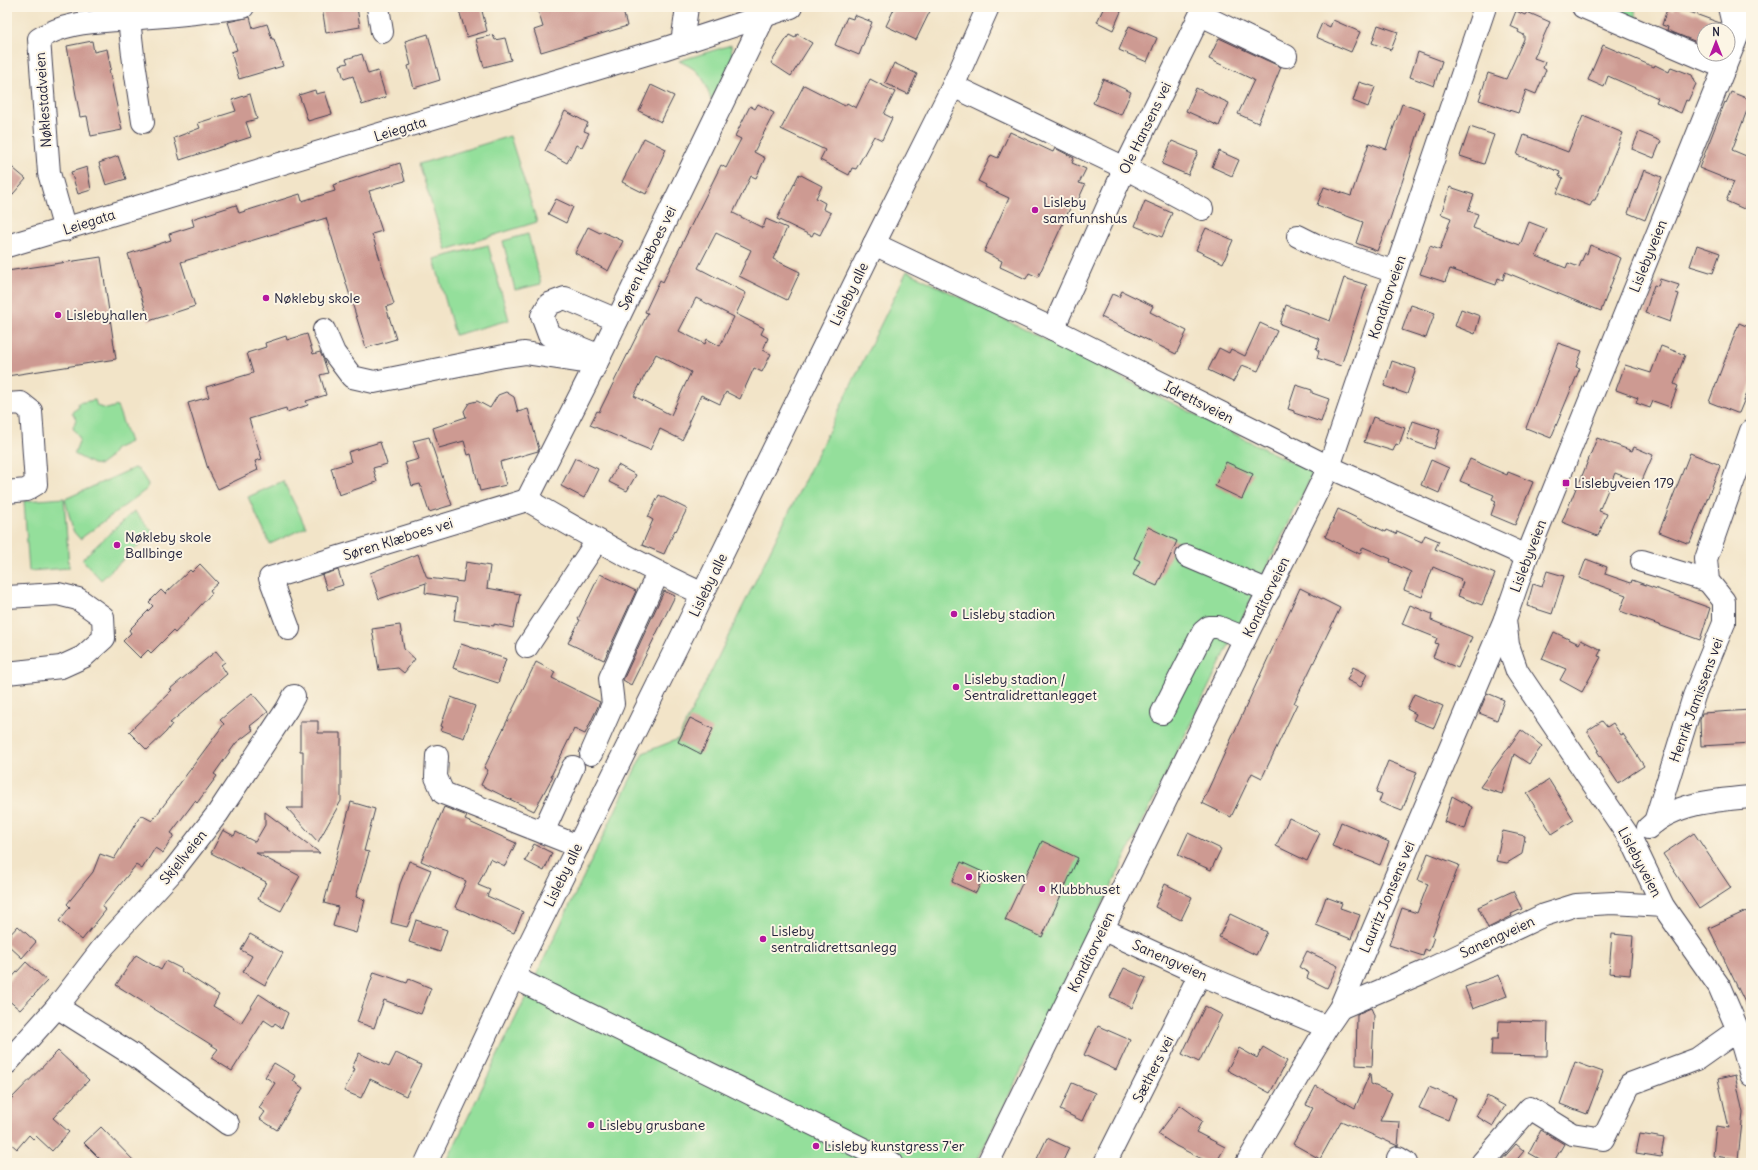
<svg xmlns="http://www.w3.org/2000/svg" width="1758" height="1170" font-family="Delius,sans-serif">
<rect width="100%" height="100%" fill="#fcf5e5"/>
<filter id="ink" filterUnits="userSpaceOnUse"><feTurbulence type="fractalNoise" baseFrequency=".025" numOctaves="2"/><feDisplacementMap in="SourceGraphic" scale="8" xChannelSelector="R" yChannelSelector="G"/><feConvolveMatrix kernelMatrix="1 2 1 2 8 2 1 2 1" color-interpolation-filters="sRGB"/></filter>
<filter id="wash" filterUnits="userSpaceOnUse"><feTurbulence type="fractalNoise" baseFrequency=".012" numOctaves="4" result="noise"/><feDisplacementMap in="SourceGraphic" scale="16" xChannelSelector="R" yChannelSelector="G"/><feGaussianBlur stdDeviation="0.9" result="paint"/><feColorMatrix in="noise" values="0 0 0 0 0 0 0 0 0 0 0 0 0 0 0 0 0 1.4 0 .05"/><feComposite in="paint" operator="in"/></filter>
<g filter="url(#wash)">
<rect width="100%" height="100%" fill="#f2e4c8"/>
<g fill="#94df9b" stroke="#5b806b">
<polygon points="1597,7 1634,7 1639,25"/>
<path d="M731 45 733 61 711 101C705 78 701 71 679 61Z"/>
<polygon points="510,136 537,222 446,250 419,164"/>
<polygon points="528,234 541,284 515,290 503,241"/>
<polygon points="488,245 509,320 455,335 434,259"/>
<polygon points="907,271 1313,473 976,1163 446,1163 643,753 678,739"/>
<polygon points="95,400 97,406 107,409 117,406 130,442 115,449 108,459 100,465 93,464 74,454 80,439 73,428 76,419 72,412 79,407 78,403"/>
<polygon points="134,468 139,470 148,484 147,489 80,539 73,531 65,499"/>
<polygon points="283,481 306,527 270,544 248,497"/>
<polygon points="64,498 69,568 29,571 24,501"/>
<polygon points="134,511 153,532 101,580 82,559"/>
</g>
<g id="blocks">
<g fill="#cd9a92" fill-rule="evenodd">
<polygon points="322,7 357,7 360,27 326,33"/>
<polygon points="458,7 481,7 487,31 467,37"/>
<polygon points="537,7 622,7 627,26 541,52 534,30 543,27"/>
<polygon points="895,7 932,7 916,40 886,26"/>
<polygon points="1104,7 1123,7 1113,30 1097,22"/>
<polygon points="1676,7 1720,23 1722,30 1704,30 1704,45 1667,30 1668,27 1662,25 1667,9 1674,11"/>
<polygon points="1516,11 1525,15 1527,12 1550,22 1534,58 1545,62 1543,68 1546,70 1536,94 1526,90 1518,113 1479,100 1488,73 1506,79 1524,39 1524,35 1518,32 1519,30 1510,26"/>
<polygon points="854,15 872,22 859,55 835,45 847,17 853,19"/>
<polygon points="250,17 253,28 267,24 272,39 274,39 283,66 239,79 231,52 237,50 228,22"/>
<polygon points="1333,20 1360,32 1351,52 1316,37 1322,23 1330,27"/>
<polygon points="1378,25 1398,32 1391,50 1372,43"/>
<polygon points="1129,26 1157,38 1147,62 1119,50"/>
<polygon points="428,34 440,80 414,88 408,66 411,65 405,41"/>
<polygon points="797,34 812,43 791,76 771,63 789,35 795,38"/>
<polygon points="493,35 495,40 505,38 511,60 484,67 476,39"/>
<polygon points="1219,38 1281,67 1258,123 1238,114 1254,80 1209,59"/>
<polygon points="92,41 94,52 107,49 111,69 109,70 122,130 91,136 87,116 80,117 67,46"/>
<polygon points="1603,45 1654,67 1655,65 1669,72 1671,67 1692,75 1696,84 1688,101 1686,100 1681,113 1656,102 1658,98 1608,76 1604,87 1588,80"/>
<polygon points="1418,52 1442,61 1434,86 1410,77"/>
<polygon points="362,54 368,74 378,71 386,97 362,105 353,76 344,79 340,65 348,63 346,59"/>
<polygon points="894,63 917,74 908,94 885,83"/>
<polygon points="870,79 895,92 884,114 892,118 882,140 874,136 856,169 852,168 849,175 820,160 825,150 781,129 804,85 845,106 847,103 856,108"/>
<polygon points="1103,79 1131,92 1121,115 1093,103"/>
<polygon points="1359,82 1375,87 1368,107 1353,101"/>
<polygon points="651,85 674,96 661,122 639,111"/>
<polygon points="1196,88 1229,103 1219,126 1186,111"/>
<polygon points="315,90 316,94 325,92 332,114 308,121 299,95"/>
<polygon points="1731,92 1751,100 1732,150 1751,158 1751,192 1744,209 1726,201 1734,182 1699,168 1725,102 1726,103"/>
<polygon points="250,94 257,119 246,122 251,137 180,160 174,138 200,128 198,123 236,111 232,100"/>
<path d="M758 104 774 113 754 152 765 158 756 178 751 176 733 213 763 228 766 219 787 228 773 259 800 272 787 300 739 276 751 250 716 233 698 268 746 293 736 314 764 328 761 334 768 338 763 350 771 354 762 372 754 368 740 399 726 392 720 404 701 395 688 423 690 424 682 440 660 429 650 450 590 425 597 411 599 412 648 313 645 312 660 280 663 282 721 165 726 168 741 139 735 136 750 106 755 109ZM696 298 734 317 720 346 707 339 705 344 679 331ZM656 354 691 372 671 415 634 396Z"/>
<polygon points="1402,104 1425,112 1390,219 1377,251 1356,243 1363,222 1317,205 1324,187 1351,196 1369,143 1386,149"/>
<polygon points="565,111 588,123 584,131 589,133 582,147 576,145 567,163 545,151"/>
<polygon points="1583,116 1623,133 1595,200 1593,200 1590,206 1557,193 1563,178 1559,176 1560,172 1517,155 1524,135 1568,152"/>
<polygon points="1470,127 1494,135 1484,164 1460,156"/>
<polygon points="1010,132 1053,152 1055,148 1074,158 1072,163 1086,169 1079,183 1085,185 1076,205 1072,204 1038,277 1029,273 1026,279 1000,267 1002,261 984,252 1009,198 985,187 986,185 978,181 991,155 998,158"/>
<polygon points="1639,132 1661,141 1654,158 1632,149"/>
<polygon points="644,138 666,149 646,194 622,182"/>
<polygon points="1172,141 1198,152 1188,175 1162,164"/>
<polygon points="1219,151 1239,160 1232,176 1212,167"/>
<polygon points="118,156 126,179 106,185 99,163"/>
<polygon points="7,163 26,179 7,201"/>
<polygon points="400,163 405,181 369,191 382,231 372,234 394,304 386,307 396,339 366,348 326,218 181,262 195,306 149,321 128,254 171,240 169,234 194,226 192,219 236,205 239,213 300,194 302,201 335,191 333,185"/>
<polygon points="87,167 91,190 78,194 71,172"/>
<polygon points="1644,170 1662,177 1645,220 1628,213"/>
<polygon points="799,174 822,186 816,198 825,203 823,209 831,213 820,235 814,232 812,236 777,219"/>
<polygon points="1450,187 1474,195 1468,211 1478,214 1473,228 1520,245 1529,222 1547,229 1536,256 1566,268 1568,263 1579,267 1585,253 1587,254 1590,245 1621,258 1601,311 1505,272 1503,280 1498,278 1496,285 1450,269 1445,282 1420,274 1430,246 1440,250 1451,218 1441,214"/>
<polygon points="556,199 573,207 566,223 548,214"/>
<polygon points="1145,201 1172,213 1162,237 1135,226"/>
<polygon points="588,227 600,233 601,231 623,241 608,271 575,253"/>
<polygon points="1206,228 1233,240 1223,263 1196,250"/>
<polygon points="1697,245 1720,253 1713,273 1690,266"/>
<polygon points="101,257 116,359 7,376 7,271"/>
<polygon points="1344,278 1367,285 1341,366 1317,358 1319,351 1316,349 1320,339 1280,324 1286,305 1330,321"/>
<polygon points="1660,279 1679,285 1676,293 1679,294 1670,322 1645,313 1654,285 1658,286"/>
<polygon points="1122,291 1153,306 1150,312 1187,331 1176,354 1101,317 1112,294 1119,297"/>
<polygon points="1411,305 1435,313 1426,338 1402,330"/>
<polygon points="1461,309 1480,316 1475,334 1455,326"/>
<polygon points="1260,323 1277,331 1258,371 1242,365 1233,382 1208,370 1219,348 1229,353 1231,349 1245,356"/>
<polygon points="1739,323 1751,328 1751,384 1739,413 1737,413 1709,402"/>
<polygon points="307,334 313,354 320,352 324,361 328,373 320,375 326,395 306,401 308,405 287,412 286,408 249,419 262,459 255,461 258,470 218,489 208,469 188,403 209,397 206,387 253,373 247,353 266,347 265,343 286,336 287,340"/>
<polygon points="1558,343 1582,351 1576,367 1580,368 1551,438 1526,428"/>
<polygon points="1661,346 1685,355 1674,384 1678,386 1670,407 1653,401 1650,408 1636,403 1638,398 1616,390 1625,365 1651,373"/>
<polygon points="1392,361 1416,369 1407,394 1384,386"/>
<polygon points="1296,385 1312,390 1312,393 1329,399 1321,422 1294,413 1294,411 1288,409"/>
<polygon points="506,392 514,397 518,412 528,409 539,449 538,451 500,462 506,485 480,491 471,454 468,455 464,441 439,448 433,428 466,417 464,411 469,403 477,401 490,408 498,395"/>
<polygon points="1373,417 1405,428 1399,445 1396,444 1393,451 1364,442"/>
<polygon points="1413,421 1440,430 1434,449 1407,439"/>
<polygon points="429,437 452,505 429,512 420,484 412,486 405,463 419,459 413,441"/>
<polygon points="1597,438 1632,451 1634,447 1653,455 1641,483 1615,473 1599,511 1607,514 1598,536 1562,522 1579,481 1580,481"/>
<polygon points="380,442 387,464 373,468 377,482 339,495 331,468 351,462 348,452"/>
<polygon points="1690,453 1718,464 1720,466 1690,543 1687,543 1659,532"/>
<polygon points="575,458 598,469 584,498 561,486"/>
<polygon points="1470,459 1507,475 1508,472 1533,482 1515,525 1491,515 1496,501 1492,499 1494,495 1460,481"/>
<polygon points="1431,460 1449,468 1439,493 1421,485"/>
<polygon points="1226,462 1253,474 1242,499 1215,486"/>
<polygon points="618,465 636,475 627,491 609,482"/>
<polygon points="659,495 687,509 676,531 675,530 664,554 642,545 653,520 648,517"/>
<polygon points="1338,509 1386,532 1387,530 1396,534 1397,531 1422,542 1425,535 1439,541 1435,549 1495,574 1482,605 1458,596 1463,582 1460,581 1461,579 1433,567 1422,597 1404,590 1411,572 1390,562 1391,559 1363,547 1360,554 1325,537"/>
<polygon points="1148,527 1177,541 1157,586 1133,575 1140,561 1134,558"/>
<polygon points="418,554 427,578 463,582 466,562 490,566 487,588 520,594 513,628 494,624 494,626 454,620 457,598 425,593 426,583 379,599 370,573"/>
<polygon points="1586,559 1607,567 1605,574 1631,583 1632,580 1710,608 1700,640 1620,611 1626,595 1579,578"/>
<polygon points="200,564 218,583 210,590 212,593 175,633 173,631 151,653 148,650 140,658 123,641 131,633 129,630 153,606 149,602 161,590 165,594 190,570 192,572"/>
<polygon points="338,570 343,585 327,590 322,575"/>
<polygon points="1547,571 1564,576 1552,614 1527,606 1533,584 1542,587"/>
<polygon points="600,574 636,591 604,660 568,643 580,620 578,619"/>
<polygon points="1300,588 1340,608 1294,703 1297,704 1262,778 1252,773 1231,817 1202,803"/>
<polygon points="664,591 675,596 631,685 623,680"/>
<polygon points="1410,605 1432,614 1431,620 1472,637 1458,668 1433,657 1438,644 1435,643 1437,638 1402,624"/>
<polygon points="400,625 404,649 415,659 404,673 398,668 379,670 372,629"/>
<polygon points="1554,632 1579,644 1581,640 1601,650 1598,656 1601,657 1582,692 1560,680 1566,669 1542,659"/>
<polygon points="461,644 506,659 498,683 453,668"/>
<polygon points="216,651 225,662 221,665 227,674 170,723 172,724 166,732 147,750 129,732 172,690 170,689"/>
<polygon points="536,662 555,672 552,678 600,702 585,734 574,729 551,776 553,776 534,811 481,785 488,770 484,768"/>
<polygon points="1353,667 1367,674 1361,687 1347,680"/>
<polygon points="252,693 268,712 250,726 253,730 236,743 214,774 217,776 197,803 195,801 171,833 174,835 163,853 155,848 142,869 136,865 102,907 106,910 82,940 59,921 70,907 67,904 93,872 100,854 114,859 141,815 152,821 224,724 220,720"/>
<polygon points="1487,693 1504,700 1497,720 1479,713"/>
<polygon points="1414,694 1443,706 1434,728 1413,720 1416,714 1407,709"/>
<polygon points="451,697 475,706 464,738 441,730 443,727 441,726"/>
<polygon points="1751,710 1751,743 1701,746 1700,720 1702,713"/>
<polygon points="690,718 713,729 701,754 678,742"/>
<polygon points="300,721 318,721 318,733 341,733 341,801 318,842 287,808 303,808 303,751 300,751"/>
<polygon points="1602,721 1607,727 1613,723 1621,735 1623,734 1644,766 1618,783 1597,751 1599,750 1587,731"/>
<polygon points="1521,730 1542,746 1529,764 1514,754 1502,794 1480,787"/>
<polygon points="1388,761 1417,772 1402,811 1379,802 1382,794 1376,792"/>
<polygon points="1549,780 1574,820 1552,834 1527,794"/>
<polygon points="1452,796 1472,807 1465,829 1444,822"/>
<polygon points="351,802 375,809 364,851 369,852 356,897 365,900 356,933 333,926 338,907 324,903"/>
<polygon points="444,807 467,816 465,820 516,843 505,866 490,859 478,885 490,890 487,896 523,912 514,933 455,907 466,881 421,861"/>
<polygon points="265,812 320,853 256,853 300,876 281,911 258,899 266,882 211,853 223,830 234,836 236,832 255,842 265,825"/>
<polygon points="1289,818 1320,833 1307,861 1276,846"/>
<polygon points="1341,822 1389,842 1380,865 1332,846"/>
<polygon points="1503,831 1525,836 1522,854 1507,863 1496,861"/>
<polygon points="1188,833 1221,849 1211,870 1178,855"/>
<polygon points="1694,833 1731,888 1699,909 1663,854"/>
<polygon points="1042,841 1078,858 1042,937 1005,920"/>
<polygon points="534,844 552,853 544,871 525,861"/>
<polygon points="1428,853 1459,865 1432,937 1434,937 1429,951 1425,949 1423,956 1389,945 1402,908 1417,913 1428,884 1418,880"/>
<polygon points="409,861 431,870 407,927 391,923 400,884"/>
<polygon points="961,862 985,873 976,893 952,882"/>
<polygon points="1165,884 1192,897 1181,920 1155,907"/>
<polygon points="1513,891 1522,909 1511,914 1512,916 1488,928 1478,907"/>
<polygon points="1326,897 1342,903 1340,908 1360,915 1351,939 1316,925"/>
<polygon points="1746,911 1751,921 1751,1015 1709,928"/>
<polygon points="1230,914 1267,932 1256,955 1219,937"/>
<polygon points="416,920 447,930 440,952 409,942"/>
<polygon points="18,926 36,942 22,958 7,944 7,938"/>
<polygon points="250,934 283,953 265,985 243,972 252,956 241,950"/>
<polygon points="1612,934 1633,936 1630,975 1609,973"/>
<polygon points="1307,951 1338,966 1327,988 1307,978 1309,973 1299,967"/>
<polygon points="136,955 161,970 166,961 182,969 181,971 219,995 213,1006 241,1023 259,994 288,1013 282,1028 275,1023 273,1026 264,1020 232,1071 211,1058 218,1049 116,985"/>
<polygon points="26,962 47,981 20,1010 7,999 7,983"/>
<polygon points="1124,968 1146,978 1132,1008 1110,997"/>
<polygon points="374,972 407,983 409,979 431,988 421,1014 384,1000 374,1028 357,1022"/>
<polygon points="1499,975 1507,996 1473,1009 1465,987"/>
<polygon points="1205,1006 1222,1015 1199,1062 1182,1054"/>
<polygon points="1371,1008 1374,1015 1372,1066 1356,1065 1357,1014"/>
<polygon points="1499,1021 1548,1022 1547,1056 1491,1055 1492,1039 1498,1039"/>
<polygon points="1098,1026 1130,1040 1116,1070 1084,1055"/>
<polygon points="1263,1047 1287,1061 1270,1093 1227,1070 1239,1048 1257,1058"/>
<polygon points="58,1051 89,1080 53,1118 69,1132 52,1151 36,1136 33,1139 29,1135 17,1149 7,1140 7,1103"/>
<polygon points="359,1053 389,1067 396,1053 421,1065 406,1096 370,1079 361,1098 344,1091 355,1069 352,1068"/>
<polygon points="1575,1062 1603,1072 1587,1114 1560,1104"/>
<polygon points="274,1063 296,1076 293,1081 303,1088 277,1130 260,1119 265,1112 259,1108 275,1083 265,1077"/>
<polygon points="1370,1073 1371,1084 1392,1093 1380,1121 1400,1122 1398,1146 1341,1121 1320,1159 1293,1144 1313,1108 1306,1105 1316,1086 1355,1108"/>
<polygon points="1735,1075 1743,1113 1738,1159 1713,1156 1716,1126 1729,1128 1718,1079"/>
<polygon points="1072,1083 1095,1093 1082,1121 1060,1110"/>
<polygon points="1429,1087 1456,1098 1448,1120 1419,1108"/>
<polygon points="1487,1096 1505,1106 1493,1126 1476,1116"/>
<polygon points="1180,1105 1202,1121 1196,1132 1225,1147 1216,1163 1210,1163 1176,1146 1158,1134"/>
<polygon points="101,1127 136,1163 104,1163 84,1143"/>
<polygon points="1541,1130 1564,1144 1553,1163 1547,1163 1529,1153"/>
<polygon points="1640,1134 1664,1138 1661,1157 1636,1153"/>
<polygon points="1047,1138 1069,1148 1062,1163 1035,1163"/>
<polygon points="1516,1144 1524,1151 1514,1163 1499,1163"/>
</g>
</g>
</g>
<g filter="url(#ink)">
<use href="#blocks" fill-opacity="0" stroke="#413f50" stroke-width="1"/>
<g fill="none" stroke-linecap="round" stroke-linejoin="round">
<g stroke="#413f50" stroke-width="24">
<g id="minor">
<polyline points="378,7 382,32"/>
<polyline points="1583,7 1725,68"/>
<polyline points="1729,7 1736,37"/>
<polyline points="1749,7 1527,556 1505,619 1508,645 1517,671 1633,843 1663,906 1719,986 1738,1030 1751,1075"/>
<polyline points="1201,15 1286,56"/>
<polyline points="129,19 133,55 143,122"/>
<polyline points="682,43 687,7"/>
<polyline points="953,86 1125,168 1202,209"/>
<path d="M65 230 49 173 39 39C66 21 98 22 130 19 168 16 205 13 243 7"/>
<polyline points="1298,236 1318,246 1395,272"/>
<polyline points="874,244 1053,329 1329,467 1527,556"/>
<polyline points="7,246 663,49 791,7"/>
<polyline points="1053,329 1125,168 1204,7"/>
<polyline points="324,330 334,353 352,377 374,382 504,356 525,353 596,364"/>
<polyline points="600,356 549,335 542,316 549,304 565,298 617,320"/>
<polyline points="7,404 21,403 31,411 36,484 26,490 7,492"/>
<polyline points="1187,556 1269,591"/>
<polyline points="1642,561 1708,581"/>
<path d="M703 594C642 566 585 534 527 500L596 364 765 15"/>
<polyline points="7,597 58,594 78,599 103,617 104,638 83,657 61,667 7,673"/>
<polyline points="289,629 270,578 527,500"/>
<polyline points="527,647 597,541"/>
<polyline points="1162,713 1203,632 1209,627 1218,627 1245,638"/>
<polyline points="591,754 613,704 610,678 658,573"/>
<polyline points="437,756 436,777 443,793 578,846"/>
<polyline points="1655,822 1694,696 1724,623 1724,601 1708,581 1706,559 1751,431"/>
<path d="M1648 828C1674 803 1717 800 1751 797"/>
<polyline points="543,832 573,767"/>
<polyline points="1102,929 1200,974 1327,1027"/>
<polyline points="513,977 892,1163"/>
<polyline points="57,1007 141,1060 228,1124"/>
<polyline points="1340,1008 1424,972 1544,915 1576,905 1613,903 1663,906"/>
<polyline points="7,1063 57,1007 104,946 172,872 218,813 287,709 294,696"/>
<polyline points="1398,1158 1406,1163"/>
<polyline points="426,1163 513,977 689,622 874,244 953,86 988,7"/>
<polyline points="988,1163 1329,467 1485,7"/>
<polyline points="1105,1163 1200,974"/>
<polyline points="1247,1163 1327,1027 1340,1008 1505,619"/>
<polyline points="1482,1163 1530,1108 1572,1134 1603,1139 1630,1084 1697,1059 1738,1030"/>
</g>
</g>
<use href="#minor" stroke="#fff" stroke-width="22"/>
</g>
</g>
<g fill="#b5179e" stroke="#fcf5e5" stroke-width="1.5">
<circle cx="1035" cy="210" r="4"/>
<circle cx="266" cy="298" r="4"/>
<circle cx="58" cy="315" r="4"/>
<rect x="1562" y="479" width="8" height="8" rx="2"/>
<circle cx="117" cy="545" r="4"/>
<circle cx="954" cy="614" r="4"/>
<circle cx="956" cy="687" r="4"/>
<circle cx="969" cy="877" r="4"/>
<circle cx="1042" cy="889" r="4"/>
<circle cx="763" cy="939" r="4"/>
<circle cx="591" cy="1125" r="4"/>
<circle cx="816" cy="1146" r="4"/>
</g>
<g text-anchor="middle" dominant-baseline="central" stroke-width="4" stroke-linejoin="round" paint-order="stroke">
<g font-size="14" fill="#22223b" stroke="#fcf5e5">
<text transform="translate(43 100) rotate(-94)">Nøklestadveien</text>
<text transform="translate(1145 128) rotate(-64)">Ole Hansens vei</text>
<text transform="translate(400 129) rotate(-17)">Leiegata</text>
<text transform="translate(89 222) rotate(-18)">Leiegata</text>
<text transform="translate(1648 256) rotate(-68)">Lislebyveien</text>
<text transform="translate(647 258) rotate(-64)">Søren Klæboes vei</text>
<text transform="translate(849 294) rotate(-64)">Lisleby alle</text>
<text transform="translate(1387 297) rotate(-71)">Konditorveien</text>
<text transform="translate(1199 402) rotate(27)">Idrettsveien</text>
<text transform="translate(398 539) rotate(-17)">Søren Klæboes vei</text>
<text transform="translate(1528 556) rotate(-69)">Lislebyveien</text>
<text transform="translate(708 585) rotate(-64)">Lisleby alle</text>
<text transform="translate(1266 597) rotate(-64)">Konditorveien</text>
<text transform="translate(1696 700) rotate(-70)">Henrik Jamissens vei</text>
<text transform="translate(183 857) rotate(-51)">Skjellveien</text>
<text transform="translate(1640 862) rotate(62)">Lislebyveien</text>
<text transform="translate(563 875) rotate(-64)">Lisleby alle</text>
<text transform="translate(1387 897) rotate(-67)">Lauritz Jonsens vei</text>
<text transform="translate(1497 937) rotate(-25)">Sanengveien</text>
<text transform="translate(1091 952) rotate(-64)">Konditorveien</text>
<text transform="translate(1170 960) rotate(24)">Sanengveien</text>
<text transform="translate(1153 1069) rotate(-63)">Sæthers vei</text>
</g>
<g font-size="14" fill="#22223b" stroke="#fcf5e5" text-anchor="start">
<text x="1043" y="202">Lisleby<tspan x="1043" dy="16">samfunnshus</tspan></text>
<text x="274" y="298">Nøkleby skole</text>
<text x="66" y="315">Lislebyhallen</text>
<text x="1574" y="483">Lislebyveien 179</text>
<text x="125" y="537">Nøkleby skole<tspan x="125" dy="16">Ballbinge</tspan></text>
<text x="962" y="614">Lisleby stadion</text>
<text x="964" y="679">Lisleby stadion /<tspan x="964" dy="16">Sentralidrettanlegget</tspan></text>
<text x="977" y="877">Kiosken</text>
<text x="1050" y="889">Klubbhuset</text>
<text x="771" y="931">Lisleby<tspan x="771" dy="16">sentralidrettsanlegg</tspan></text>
<text x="599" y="1125">Lisleby grusbane</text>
<text x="824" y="1146">Lisleby kunstgress 7'er</text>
</g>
</g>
<rect width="1758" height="1170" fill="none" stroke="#fcf5e5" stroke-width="24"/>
<g transform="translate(1716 42)"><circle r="19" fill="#fcf5e5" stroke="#a5a1a1"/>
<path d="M0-3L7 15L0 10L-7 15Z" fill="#b5179e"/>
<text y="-6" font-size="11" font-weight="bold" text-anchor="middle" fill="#22223b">N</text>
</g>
</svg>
